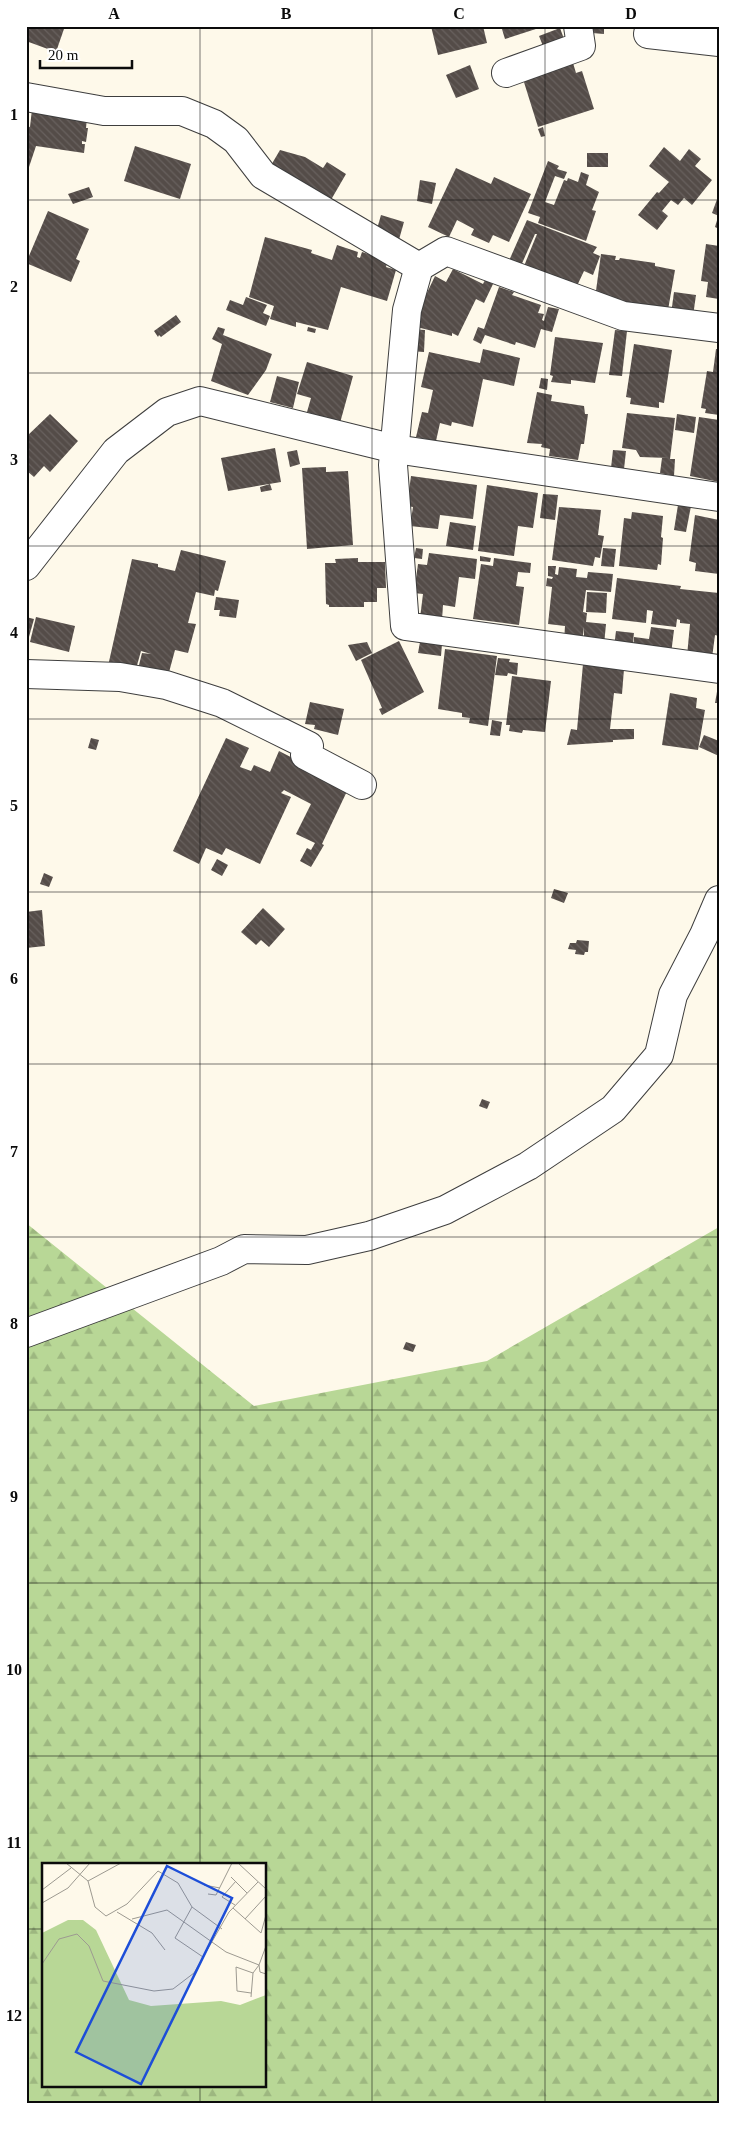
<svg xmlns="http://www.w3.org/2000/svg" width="745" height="2129" font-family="Georgia,serif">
<defs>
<pattern id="forest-firs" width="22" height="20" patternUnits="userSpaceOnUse" patternTransform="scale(1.25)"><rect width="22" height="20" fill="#b8d796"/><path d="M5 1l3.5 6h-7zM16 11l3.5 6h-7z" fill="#9db780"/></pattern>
<pattern id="building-back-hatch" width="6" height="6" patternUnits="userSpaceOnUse" patternTransform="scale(1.25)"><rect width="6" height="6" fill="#544c48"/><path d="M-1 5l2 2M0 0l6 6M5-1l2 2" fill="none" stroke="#68615e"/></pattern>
</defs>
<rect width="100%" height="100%" fill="#fef9ea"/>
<path fill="url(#forest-firs)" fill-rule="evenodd" d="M26 1223 254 1406 487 1361 719 1227V2103H26ZM44 1864H265V2085H44Z"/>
<g fill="url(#building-back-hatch)">
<polygon points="26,26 65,26 56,52 26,41"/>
<polygon points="431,26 483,26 487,43 438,55"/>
<polygon points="501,26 542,26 542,27 505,39"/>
<polygon points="592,26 604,26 604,34 592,33"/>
<polygon points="560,28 564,39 543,46 539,36"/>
<polygon points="573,63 576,73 582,71 594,109 538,127 523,79"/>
<polygon points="470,65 479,89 456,98 446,75"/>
<polygon points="32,109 87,118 86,128 88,128 86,142 82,141 82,144 85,144 84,153 36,146 26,176 26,126 30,127"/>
<polygon points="543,127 545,136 541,137 538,129"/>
<polygon points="135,146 191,164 180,199 124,181"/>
<polygon points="664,147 680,161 689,149 701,159 695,166 712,180 692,205 684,198 678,205 671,200 662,211 668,216 657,230 638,215 657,192 659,193 669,182 649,166"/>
<polygon points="280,150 305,157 323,168 327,162 346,174 328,205 270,167"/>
<rect x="587" y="153" width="21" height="14"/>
<polygon points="548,161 559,166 557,169 567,172 564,179 555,176 545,202 554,205 564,180 567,181 568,178 578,182 581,172 589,175 586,185 599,192 592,210 596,211 586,241 538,223 540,217 528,213"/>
<polygon points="456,168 491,184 494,177 531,194 509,242 493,235 489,243 471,235 474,229 457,220 449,237 428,227"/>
<polygon points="420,180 436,183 432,204 417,201"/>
<polygon points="89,187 93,197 73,204 68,194"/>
<polygon points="719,194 719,216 712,213"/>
<polygon points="48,211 89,229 76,259 80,261 71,282 26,263"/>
<polygon points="381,215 404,222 398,243 375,236"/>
<polygon points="718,217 719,217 719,229 715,227"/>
<polygon points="527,220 597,247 593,253 600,256 593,275 584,271 576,288 524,266 537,234 535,234 520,268 508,263"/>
<polygon points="265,237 312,250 311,253 332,260 337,245 358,252 357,257 360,258 362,252 388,260 386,267 396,270 387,301 341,287 328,330 296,322 296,327 270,319 274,306 249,297"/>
<polygon points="706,244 719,246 719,299 706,297 708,282 701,281"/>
<polygon points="601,254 616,256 615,260 619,260 620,258 655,263 655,266 675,270 668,310 595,298"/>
<polygon points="453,269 483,284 485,280 493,284 484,303 476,299 458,336 452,333 452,336 409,325 416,316 435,276 446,282"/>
<polygon points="499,287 514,292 512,295 541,305 538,313 544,314 542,320 544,321 548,307 559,309 552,332 541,329 535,348 516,342 515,345 485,335 481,344 473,340 478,327 484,329"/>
<polygon points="674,292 696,295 693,316 671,314"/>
<polygon points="246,297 267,305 263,313 270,316 266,326 226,310 230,300 243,305"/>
<polygon points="176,315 181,322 161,337 159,335 158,337 154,331"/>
<polygon points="218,327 225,329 223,335 272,354 266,370 248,395 211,381 222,344 212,339"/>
<polygon points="308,327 316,329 315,333 307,331"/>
<polygon points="410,329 425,330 424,352 409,351"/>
<polygon points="615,330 627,331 622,376 609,375"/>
<polygon points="555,337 603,343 595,383 571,380 571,384 551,382 553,376 550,375"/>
<polygon points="634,344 672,350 664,403 659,402 659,408 630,404 631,398 626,397"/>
<polygon points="483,349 520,358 514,386 483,379 473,427 452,422 451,426 440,423 436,441 416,437 422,412 428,413 433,390 421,387 429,352 480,363"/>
<polygon points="716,349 719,349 719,415 705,413 706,409 701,408 707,371 713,372"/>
<polygon points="307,362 353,376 340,423 307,412 311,398 297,394"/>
<polygon points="277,376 299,382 293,408 270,402"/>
<polygon points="541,378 548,379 547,390 539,388"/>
<polygon points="537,392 552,395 551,401 584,406 585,414 588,414 584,444 581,444 578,460 549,456 550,449 541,447 542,444 527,443"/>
<polygon points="627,413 675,418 670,459 675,459 674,476 660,473 662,458 668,458 640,457 636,450 622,448"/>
<polygon points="50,414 78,441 50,472 44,466 34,477 27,471 26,472 26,437"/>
<polygon points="677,414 696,417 694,433 675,430"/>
<polygon points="699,417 719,420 719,482 690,476"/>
<polygon points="275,448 281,482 228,491 221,458"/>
<polygon points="297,450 300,464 290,467 287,452"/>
<polygon points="613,450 626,451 624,469 611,468"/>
<polygon points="326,467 326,472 348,471 353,545 307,549 302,468"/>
<polygon points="411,476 477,485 473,519 440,515 438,529 410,526 413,507 407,506"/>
<polygon points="270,484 272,490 261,492 260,487"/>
<polygon points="487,485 538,493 533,528 518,526 514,556 478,551"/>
<polygon points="543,494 558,495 555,520 540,518"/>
<polygon points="678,505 691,506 686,532 674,530"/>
<polygon points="559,507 601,510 598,535 604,536 600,558 595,557 593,566 552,560"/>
<polygon points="632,512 663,516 661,537 663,538 661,565 658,564 657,570 619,566 624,518 631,519"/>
<polygon points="695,515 719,520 719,574 695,571 696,563 689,561"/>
<polygon points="450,522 476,526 473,550 446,546"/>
<polygon points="416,548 423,549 422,559 414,558"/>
<polygon points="603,548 616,549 614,567 601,566"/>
<polygon points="181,550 226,561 218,591 215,590 214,596 196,592 188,623 196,624 188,653 175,650 168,676 138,669 142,653 151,654 141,651 136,669 108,666 132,559 158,564 158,567 175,571"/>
<polygon points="429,553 477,559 475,579 459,577 455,607 443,605 442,620 420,618 423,594 414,593 418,564 427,565"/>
<polygon points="480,556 491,558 490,562 480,561"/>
<polygon points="358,558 358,562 385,562 386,588 377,588 377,602 364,602 364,607 329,607 329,605 326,604 325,563 336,563 335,559"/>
<polygon points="494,558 531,563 530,573 518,572 516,586 524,587 519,625 473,619 481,564 493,566"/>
<polygon points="548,566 556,566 555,574 558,575 559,567 577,569 576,577 587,578 588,572 613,574 611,592 586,590 583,612 587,613 586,622 606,624 604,645 584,643 584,627 582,643 564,641 565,626 548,624 552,587 546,586 547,578 552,579 553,577 548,576"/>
<polygon points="617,578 681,586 680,589 719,593 719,636 715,635 712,658 687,656 690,624 680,623 680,620 677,619 676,627 651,624 653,611 647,610 646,623 612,619"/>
<polygon points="587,592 607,593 606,613 586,612"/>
<polygon points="216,597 239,600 236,618 219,616 220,610 214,610"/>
<polygon points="26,617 34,619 27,644 26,644"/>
<polygon points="36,617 75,626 69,652 30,642"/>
<polygon points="651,627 674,630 671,654 633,649 634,637 649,639"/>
<polygon points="616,631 634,633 632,650 614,647"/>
<polygon points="399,641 424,692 382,715 379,709 382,708 361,660"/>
<polygon points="367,642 372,653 356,661 348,645"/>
<polygon points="420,642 442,644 441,656 418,653"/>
<polygon points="445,649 497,656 488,726 469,723 470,718 462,717 462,713 438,709"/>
<polygon points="498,658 510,659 509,662 518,663 517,675 508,673 507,676 495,675"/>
<polygon points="583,664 624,669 622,694 614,693 610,729 634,729 634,739 613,740 613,742 567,745 571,729 577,730"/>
<polygon points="512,676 551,681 545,732 523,730 522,733 509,731 510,725 506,725"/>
<polygon points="718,686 719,686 719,703 715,703"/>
<polygon points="670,693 697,698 696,708 705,710 698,750 662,745"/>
<polygon points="310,702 344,709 338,735 314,729 315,725 305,724"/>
<polygon points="492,720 502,722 500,736 490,735"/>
<polygon points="704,735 719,741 719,756 699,747"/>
<polygon points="91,738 99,740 96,750 88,748"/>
<polygon points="226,738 249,748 240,767 251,771 254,765 270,772 279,751 349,787 322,844 324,845 311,867 300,861 307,848 311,850 315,843 296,834 311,804 284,790 281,793 291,797 260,864 226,848 222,855 206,848 199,864 173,851"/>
<polygon points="217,859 228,865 222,876 211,870"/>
<polygon points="44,873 53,877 49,887 40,884"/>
<polygon points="554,889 568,893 564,903 551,898"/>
<polygon points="263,908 285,929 269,947 261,940 256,945 241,932"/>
<polygon points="42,910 45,946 26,948 26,912"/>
<polygon points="577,940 589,941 588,952 585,952 584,955 575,954 576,950 568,949 570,943 576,943"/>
<polygon points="482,1099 490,1102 487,1109 479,1106"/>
<polygon points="406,1342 416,1345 413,1352 403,1349"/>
</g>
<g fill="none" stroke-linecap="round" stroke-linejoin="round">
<g stroke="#3e3e3e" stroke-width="30">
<g id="street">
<polyline points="650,26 648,34 719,42"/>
<polyline points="506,73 581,46 578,26"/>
<polyline points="26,97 104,111 182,111 214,124 236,140 263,175 419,267"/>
<polyline points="719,328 623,316 446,251 419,267 407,310 393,465 405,626 719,669"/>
<polyline points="26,566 116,451 167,412 200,401 395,449 719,497"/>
<polyline points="26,674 120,677 166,685 222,703 309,746 305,755 362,785"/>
<polyline points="26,1333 221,1261 244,1249 307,1250 369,1236 445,1210 528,1166 613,1109 659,1055 673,995 704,935 719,900"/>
</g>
</g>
<use href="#street" stroke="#fff" stroke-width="28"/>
</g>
<path fill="none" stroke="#0b0b0b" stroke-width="1" stroke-opacity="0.55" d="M200 26V1864M372 26V2103M545 26V2103M26 200H719M26 373H719M26 546H719M26 719H719M26 892H719M26 1064H719M26 1237H719M26 1410H719M26 1583H719M26 1756H719M26 1929H44M265 1929H719M200 2085V2103"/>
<g transform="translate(42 1863)">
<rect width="224" height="224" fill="#fef9ea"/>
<path d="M26 57H41L54 67 87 137 109 143 179 138 198 142 224 132V223H0V70Z" fill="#b8d796"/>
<path fill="none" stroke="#9d9a91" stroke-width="1" d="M24 0 46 18 53 44 64 53 85 41 116 8 136 20 150 44 180 66M196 0 224 26M189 14 205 30M46 18 79 0M162 22 178 25M0 27 29 5M166 31 174 32 190 0M0 40 26 25 48 0M193 42 180 34 194 18M150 44 133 75 161 94M191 45 219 70 224 52M75 49 110 70 123 87M90 56 125 47 184 89 217 102 211 110 209 134M203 56 224 33M224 83 217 102 218 109 224 111M0 101 17 76 35 71 47 83 61 118 112 128 131 126 152 110 187 49 216 19M209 130 195 128 194 104 211 110"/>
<path fill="#1d4ed8" fill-opacity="0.15" stroke="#1d4ed8" stroke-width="2.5" d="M125 3 190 35 99 221 34 189Z"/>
<rect width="224" height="224" fill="none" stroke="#0b0b0b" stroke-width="2.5"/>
</g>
<rect width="745" height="2129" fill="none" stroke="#ffffff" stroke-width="55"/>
<path d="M40 60v8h92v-8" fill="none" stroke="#0b0b0b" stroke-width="2.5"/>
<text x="48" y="60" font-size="15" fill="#0b0b0b" stroke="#ffffff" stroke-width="4" paint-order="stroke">20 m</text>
<rect x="28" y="28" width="690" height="2074" fill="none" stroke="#0b0b0b" stroke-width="2"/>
<g font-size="16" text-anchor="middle" font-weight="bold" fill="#0b0b0b">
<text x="114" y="19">A</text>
<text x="286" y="19">B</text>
<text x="459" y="19">C</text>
<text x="631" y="19">D</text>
<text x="14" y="120">1</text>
<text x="14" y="292">2</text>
<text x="14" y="465">3</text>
<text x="14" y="638">4</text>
<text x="14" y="811">5</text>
<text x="14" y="984">6</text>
<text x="14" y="1157">7</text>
<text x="14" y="1329">8</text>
<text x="14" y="1502">9</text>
<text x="14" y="1675">10</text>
<text x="14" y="1848">11</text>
<text x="14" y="2021">12</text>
</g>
</svg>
